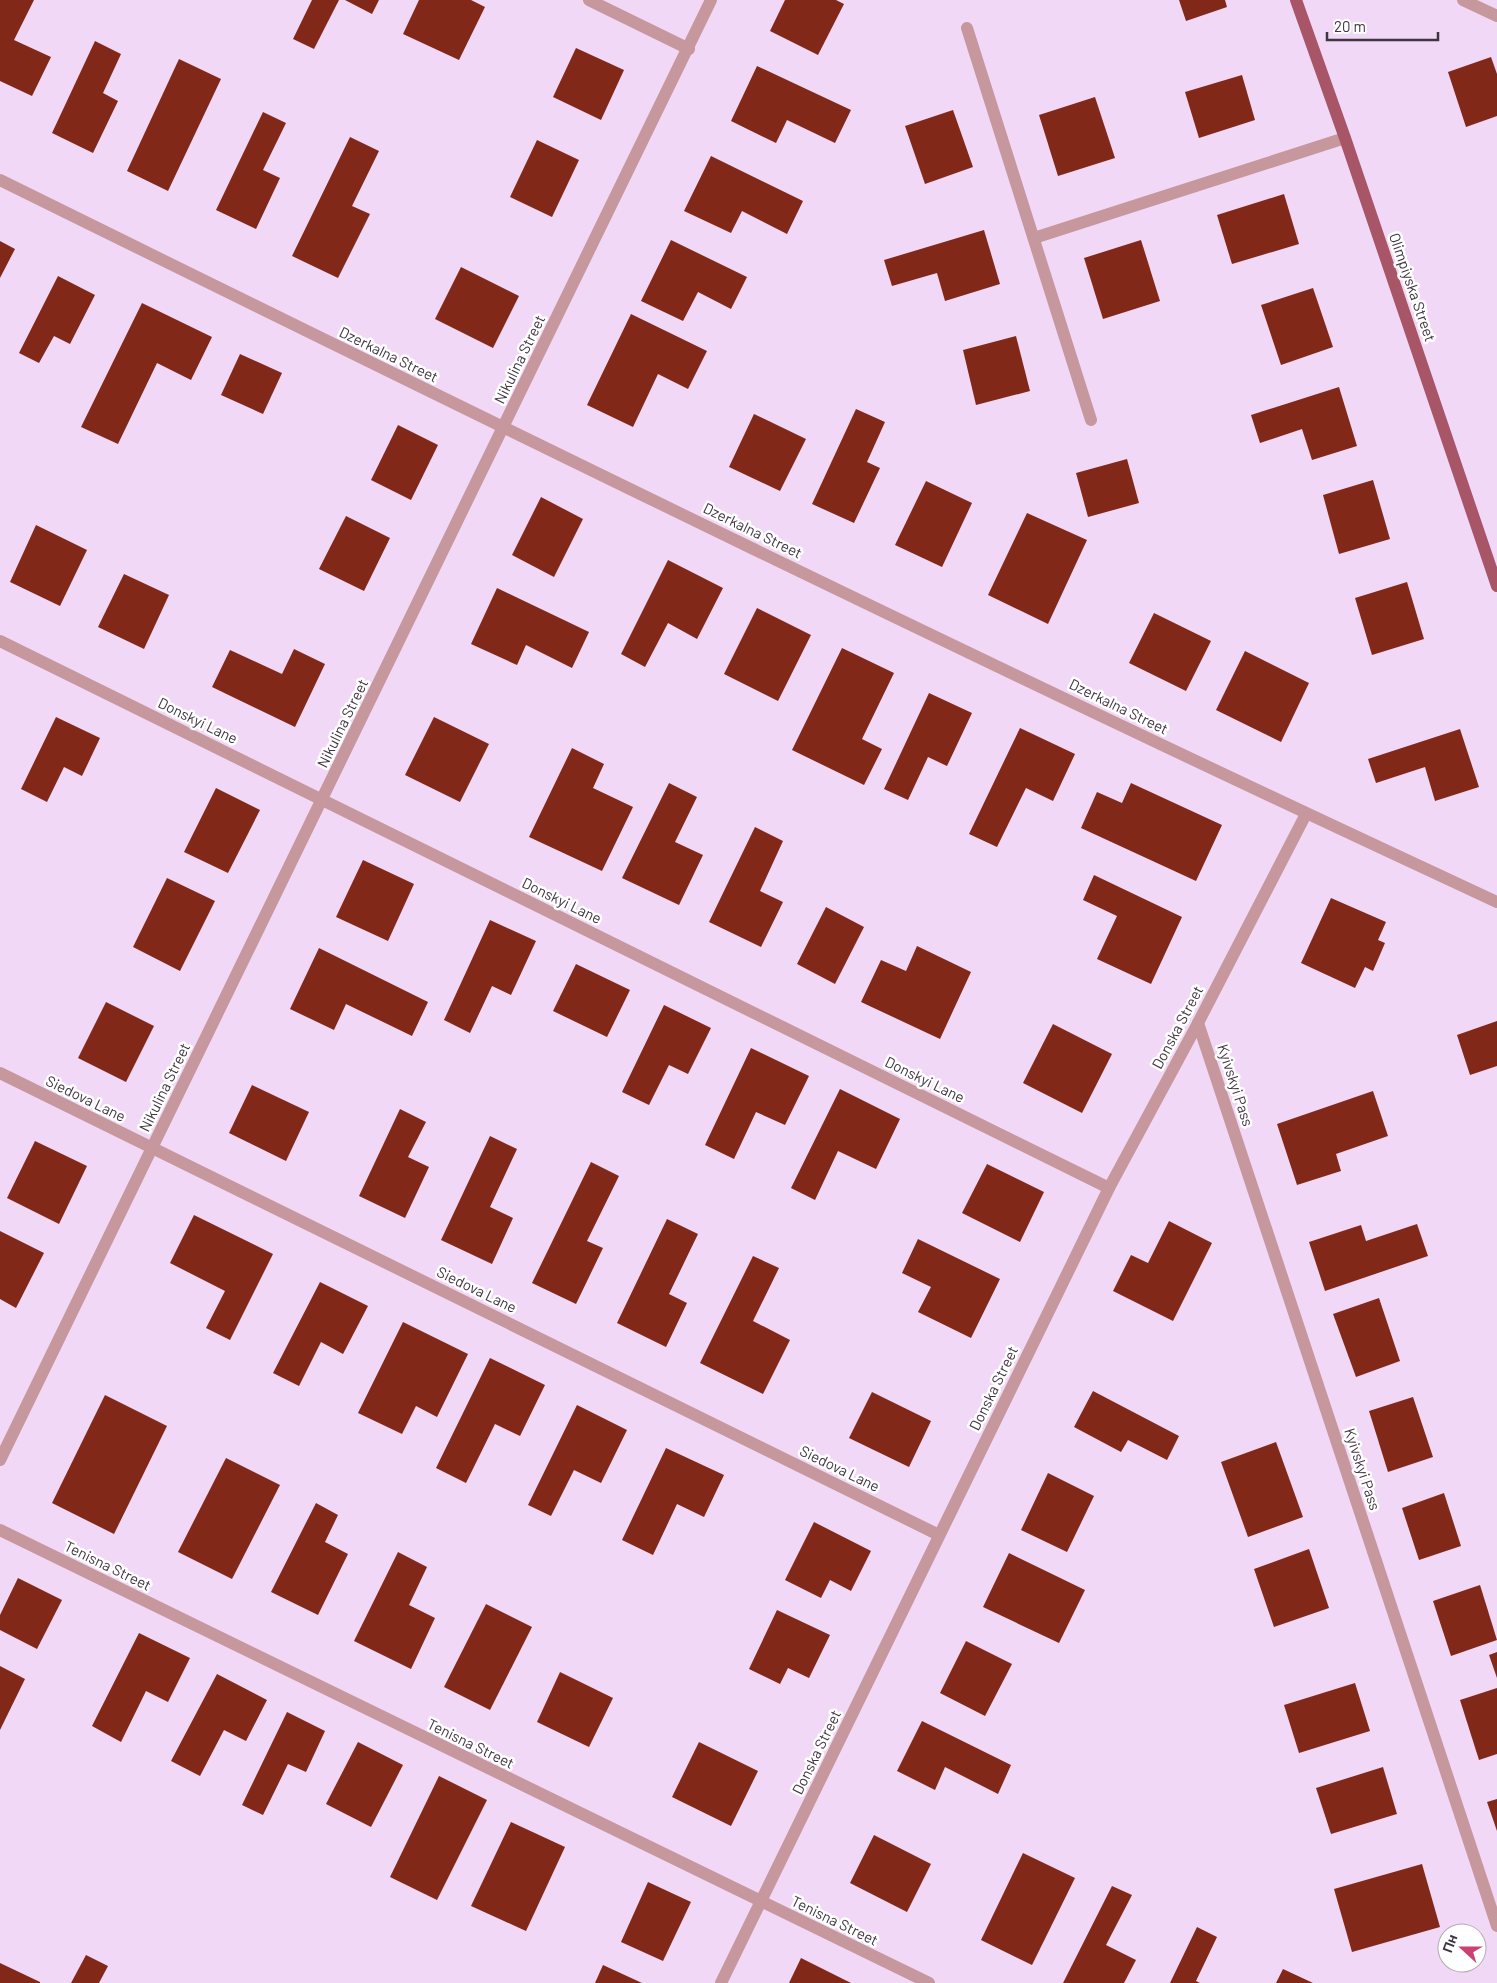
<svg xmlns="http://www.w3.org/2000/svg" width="1497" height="1983" font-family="Barlow,sans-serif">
<rect width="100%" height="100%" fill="#f1d8f6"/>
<g fill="#822818">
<polygon points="0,0 34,0 14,40 51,57 32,96 0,81"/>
<polygon points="312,0 339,0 314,49 293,39"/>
<polygon points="345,0 379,0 372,14"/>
<polygon points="419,0 471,0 485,7 459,60 403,34"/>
<polygon points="785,0 836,0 844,4 818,55 770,31"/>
<polygon points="1179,0 1225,0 1227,7 1186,21"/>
<polygon points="95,41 121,54 103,93 118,101 93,153 52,133"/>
<polygon points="576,48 624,70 601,120 553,97"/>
<polygon points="1491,57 1497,74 1497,116 1466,127 1448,72"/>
<polygon points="179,59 221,79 168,191 127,171"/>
<polygon points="757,66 851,110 835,143 787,120 776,143 731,121"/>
<polygon points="1242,75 1255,120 1199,138 1185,92"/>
<polygon points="1095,97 1115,158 1058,176 1039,115"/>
<polygon points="953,110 973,167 925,184 905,126"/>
<polygon points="263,112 286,123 263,170 280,178 256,229 216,210"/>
<polygon points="350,137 379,151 352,206 370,214 338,278 292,256"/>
<polygon points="537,140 579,160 552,217 510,197"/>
<polygon points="711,156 803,201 787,234 742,211 731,233 684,211"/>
<polygon points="1284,194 1299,244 1232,264 1217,215"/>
<polygon points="984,230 1000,284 945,301 937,273 892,286 884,260"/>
<polygon points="671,240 747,277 731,309 698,292 683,321 641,301"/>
<polygon points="1141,240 1160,301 1103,319 1084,258"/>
<polygon points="0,241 15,249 0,278"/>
<polygon points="461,267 519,296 493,348 435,319"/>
<polygon points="58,276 95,295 70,344 54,336 39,363 19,353"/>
<polygon points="1313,288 1333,347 1281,365 1261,305"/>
<polygon points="142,303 212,337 191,380 157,363 118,444 81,427"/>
<polygon points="631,314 707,351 688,389 658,374 633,427 587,405"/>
<polygon points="1016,336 1030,391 976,405 963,350"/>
<polygon points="240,354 282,373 263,414 221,395"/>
<polygon points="1339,387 1357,446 1312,460 1302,429 1260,443 1251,415"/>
<polygon points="856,409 885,422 867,462 880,468 854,523 812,504"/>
<polygon points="754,414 806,439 780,491 729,467"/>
<polygon points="398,425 438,445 411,500 371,480"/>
<polygon points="1127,459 1139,503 1088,517 1076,473"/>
<polygon points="1373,480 1390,539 1339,554 1323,495"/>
<polygon points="926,481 972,503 942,567 895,545"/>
<polygon points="541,497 583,519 554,577 512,555"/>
<polygon points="1027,513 1087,540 1048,624 988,595"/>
<polygon points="346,516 390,538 364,591 319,569"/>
<polygon points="36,525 87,550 60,606 10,582"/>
<polygon points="668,560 723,588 697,639 668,623 645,667 621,654"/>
<polygon points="124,574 169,595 144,649 98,627"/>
<polygon points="1407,582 1424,639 1372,655 1355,598"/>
<polygon points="497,588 589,632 572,668 526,645 517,665 471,644"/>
<polygon points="757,608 811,635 778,701 724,674"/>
<polygon points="1154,613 1211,641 1186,691 1129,663"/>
<polygon points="842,648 894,673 862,739 882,749 864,785 792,750"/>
<polygon points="294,649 325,664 295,727 212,687 230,650 282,674"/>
<polygon points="1245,651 1309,683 1281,742 1216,710"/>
<polygon points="929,693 972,713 947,766 928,757 908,800 884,789"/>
<polygon points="56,717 100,738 82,776 64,767 47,802 21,789"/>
<polygon points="434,717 489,744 460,802 405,775"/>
<polygon points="1020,728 1075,754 1053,801 1026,788 997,847 969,834"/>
<polygon points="1460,729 1479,787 1435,801 1425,767 1376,783 1368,759"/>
<polygon points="572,748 604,764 593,788 633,807 602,871 529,837"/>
<polygon points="669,783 697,797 675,842 703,855 679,905 622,878"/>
<polygon points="1131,783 1222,825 1196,881 1081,828 1097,792 1122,803"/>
<polygon points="216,788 260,810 228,873 184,852"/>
<polygon points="755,827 783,841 760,891 783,902 761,947 709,922"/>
<polygon points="363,860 414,884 388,941 336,917"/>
<polygon points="1094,875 1182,917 1151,984 1097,959 1117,916 1083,900"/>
<polygon points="167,878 215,901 180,971 133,947"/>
<polygon points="1331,898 1386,922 1378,940 1385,943 1373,971 1365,967 1355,988 1301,963"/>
<polygon points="826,907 864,927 835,984 797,964"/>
<polygon points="490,920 536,941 511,995 492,986 470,1033 444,1020"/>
<polygon points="917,946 971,972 940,1039 861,1002 881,960 906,971"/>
<polygon points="319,948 428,1002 412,1036 346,1004 334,1030 290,1009"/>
<polygon points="576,964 630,990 607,1037 553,1011"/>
<polygon points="106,1002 154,1026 126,1082 78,1058"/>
<polygon points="664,1005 711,1028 688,1074 669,1065 649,1105 622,1092"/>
<polygon points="1497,1021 1497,1066 1470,1075 1457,1035"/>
<polygon points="1053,1024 1112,1054 1082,1113 1023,1083"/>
<polygon points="751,1048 809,1076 785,1125 756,1112 734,1159 705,1145"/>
<polygon points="252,1085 309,1112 286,1161 229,1133"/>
<polygon points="840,1089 900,1119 876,1169 838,1151 815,1200 791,1188"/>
<polygon points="1373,1091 1388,1136 1336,1154 1341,1171 1297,1185 1277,1124"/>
<polygon points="400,1109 426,1122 408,1157 429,1167 405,1218 359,1196"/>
<polygon points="490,1136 517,1149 490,1207 513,1218 492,1264 441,1240"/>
<polygon points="35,1141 87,1166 59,1224 7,1198"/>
<polygon points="591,1162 619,1176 587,1241 603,1248 576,1304 532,1283"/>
<polygon points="987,1164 1044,1192 1020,1242 962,1213"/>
<polygon points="194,1215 273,1254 230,1340 206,1328 225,1291 170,1263"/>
<polygon points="667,1219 698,1234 669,1294 687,1303 666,1347 617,1323"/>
<polygon points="1169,1221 1212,1243 1173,1321 1113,1291 1131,1255 1148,1263"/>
<polygon points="1417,1224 1428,1256 1325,1291 1309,1242 1361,1225 1366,1241"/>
<polygon points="0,1231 44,1253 16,1308 0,1299"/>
<polygon points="918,1239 1000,1279 971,1338 918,1312 931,1287 902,1273"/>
<polygon points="753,1256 779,1268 753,1321 790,1340 763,1394 700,1363"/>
<polygon points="320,1282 368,1306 343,1354 321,1342 299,1386 273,1373"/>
<polygon points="1379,1298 1400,1361 1356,1377 1333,1314"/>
<polygon points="403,1322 468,1354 437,1417 416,1406 402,1434 358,1413"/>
<polygon points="490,1358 545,1385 520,1436 495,1424 466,1483 436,1468"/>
<polygon points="1093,1391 1179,1436 1167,1460 1128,1440 1121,1452 1074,1427"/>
<polygon points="872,1392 931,1421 909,1467 849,1438"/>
<polygon points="105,1395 167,1426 114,1534 52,1503"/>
<polygon points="1413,1397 1433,1457 1388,1472 1369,1411"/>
<polygon points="577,1405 627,1430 601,1483 574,1470 551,1516 528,1505"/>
<polygon points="1276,1442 1303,1517 1248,1537 1221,1462"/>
<polygon points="666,1448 724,1475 704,1517 677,1504 653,1555 622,1540"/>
<polygon points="226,1458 280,1485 232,1579 178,1552"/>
<polygon points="1048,1473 1094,1496 1067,1552 1021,1530"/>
<polygon points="1444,1493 1461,1546 1419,1560 1402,1508"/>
<polygon points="316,1503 338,1515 325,1542 348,1554 318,1615 271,1592"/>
<polygon points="814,1522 871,1551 851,1591 830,1580 821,1598 785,1580"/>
<polygon points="1309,1549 1329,1608 1274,1627 1254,1569"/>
<polygon points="398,1552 427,1567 409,1605 435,1618 411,1669 354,1641"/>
<polygon points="1009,1553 1085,1590 1059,1643 983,1607"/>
<polygon points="18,1578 62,1600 37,1649 0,1630 0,1615"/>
<polygon points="1480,1585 1497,1640 1451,1656 1433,1601"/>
<polygon points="486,1604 532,1627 490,1710 444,1687"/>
<polygon points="777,1610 830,1635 809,1678 788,1668 780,1684 749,1669"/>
<polygon points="139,1633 190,1658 168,1702 146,1691 121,1742 92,1726"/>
<polygon points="966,1641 1012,1664 985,1716 940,1693"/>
<polygon points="1497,1652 1497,1678 1489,1655"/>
<polygon points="0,1666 25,1679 0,1730"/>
<polygon points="560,1672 613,1698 589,1747 537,1722"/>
<polygon points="217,1674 267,1700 246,1741 224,1730 200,1776 171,1761"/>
<polygon points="1355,1683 1370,1731 1299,1753 1284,1705"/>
<polygon points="1497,1688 1497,1754 1479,1760 1460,1700"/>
<polygon points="287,1712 325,1731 306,1772 288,1764 263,1815 242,1805"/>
<polygon points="922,1721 1011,1765 998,1794 945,1767 935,1790 897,1771"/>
<polygon points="358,1742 403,1765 371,1827 326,1804"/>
<polygon points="699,1742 758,1771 731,1826 672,1797"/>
<polygon points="1383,1767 1397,1814 1331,1834 1316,1788"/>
<polygon points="439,1776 487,1800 437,1900 390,1877"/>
<polygon points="1497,1799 1497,1831 1487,1802"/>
<polygon points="511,1822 565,1847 526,1931 471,1906"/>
<polygon points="874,1835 931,1864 907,1912 850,1883"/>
<polygon points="1023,1853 1075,1878 1032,1965 981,1940"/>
<polygon points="1422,1864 1440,1927 1352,1952 1334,1889"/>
<polygon points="648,1882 691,1902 663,1961 621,1942"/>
<polygon points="1112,1886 1132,1895 1106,1945 1136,1960 1124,1983 1063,1983"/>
<polygon points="1197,1927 1217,1937 1196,1981 1200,1983 1170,1983"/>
<polygon points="86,1955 108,1966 99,1983 71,1983"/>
<polygon points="801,1958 851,1983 789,1983"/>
<polygon points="0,1963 40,1982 40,1983 0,1983"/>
<polygon points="603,1965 642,1983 595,1983"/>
<polygon points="1283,1969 1313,1983 1276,1983"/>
</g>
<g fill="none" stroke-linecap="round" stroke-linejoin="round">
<g stroke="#c7979e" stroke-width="12">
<polyline points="589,0 689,49"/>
<polyline points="1463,0 1497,16"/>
<polyline points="967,28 1091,420"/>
<path d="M0 180C497 425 994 669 1497 902"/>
<polyline points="1034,238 1345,138"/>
<polyline points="0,641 1109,1188"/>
<polyline points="1198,1023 1497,1926"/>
<polyline points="0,1073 939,1535"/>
<polyline points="0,1460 711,0"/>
<polyline points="0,1530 929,1983"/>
<polyline points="721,1983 1109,1188 1198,1023 1306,814"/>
</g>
<polyline stroke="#a85667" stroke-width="12" points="1296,0 1345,138 1497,586"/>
</g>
<g text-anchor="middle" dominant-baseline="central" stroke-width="5" stroke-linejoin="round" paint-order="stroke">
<g font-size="15" fill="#3f3541" stroke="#fff">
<text transform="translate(1413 287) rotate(71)">Olimpiyska Street</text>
<text transform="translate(389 354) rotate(26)">Dzerkalna Street</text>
<text transform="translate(519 359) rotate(-64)">Nikulina Street</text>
<text transform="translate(753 530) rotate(26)">Dzerkalna Street</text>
<text transform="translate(1119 706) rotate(26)">Dzerkalna Street</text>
<text transform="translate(198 720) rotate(26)">Donskyi Lane</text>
<text transform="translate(342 723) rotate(-64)">Nikulina Street</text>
<text transform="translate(562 900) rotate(26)">Donskyi Lane</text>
<text transform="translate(1177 1027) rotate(-62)">Donska Street</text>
<text transform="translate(925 1079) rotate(26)">Donskyi Lane</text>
<text transform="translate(1236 1085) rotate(72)">Kyivskyi Pass</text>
<text transform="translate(164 1087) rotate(-64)">Nikulina Street</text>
<text transform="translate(86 1098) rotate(26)">Siedova Lane</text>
<text transform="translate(477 1289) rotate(26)">Siedova Lane</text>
<text transform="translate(993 1388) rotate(-64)">Donska Street</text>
<text transform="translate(840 1468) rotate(26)">Siedova Lane</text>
<text transform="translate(1363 1469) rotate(72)">Kyivskyi Pass</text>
<text transform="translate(108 1565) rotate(26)">Tenisna Street</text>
<text transform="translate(471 1743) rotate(26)">Tenisna Street</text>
<text transform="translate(816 1752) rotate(-64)">Donska Street</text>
<text transform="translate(835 1920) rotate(26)">Tenisna Street</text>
</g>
</g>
<g transform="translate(1462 1948) rotate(291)"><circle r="24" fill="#ffffff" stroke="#b2aeb3"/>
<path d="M0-4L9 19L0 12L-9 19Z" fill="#cc3f71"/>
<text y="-8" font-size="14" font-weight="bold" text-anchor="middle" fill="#3f3541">Пн</text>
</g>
<path d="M1327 32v8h111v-8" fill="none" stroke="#3f3541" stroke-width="2.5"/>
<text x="1334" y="32" font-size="15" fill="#3f3541" stroke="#ffffff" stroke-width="4" paint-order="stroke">20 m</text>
</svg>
